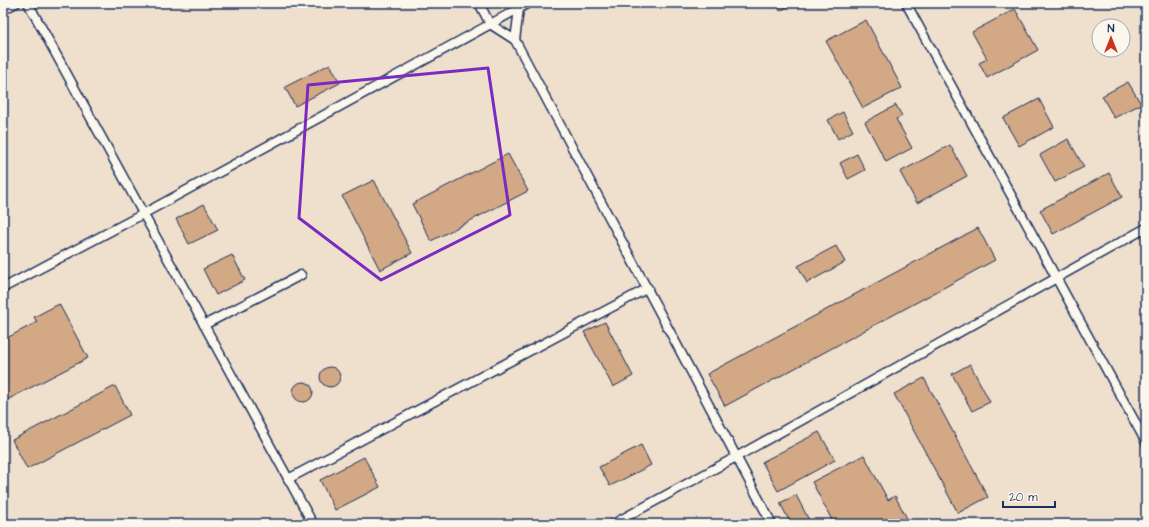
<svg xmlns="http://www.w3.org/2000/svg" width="1149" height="527" font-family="'Architects Daughter',sans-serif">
<rect width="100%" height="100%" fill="#fbf7ec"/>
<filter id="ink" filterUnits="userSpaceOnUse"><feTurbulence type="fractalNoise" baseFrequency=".025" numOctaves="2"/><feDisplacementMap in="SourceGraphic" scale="8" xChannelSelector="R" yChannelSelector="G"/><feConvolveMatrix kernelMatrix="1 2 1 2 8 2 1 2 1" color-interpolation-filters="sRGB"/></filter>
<g filter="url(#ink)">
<path fill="#efdfcd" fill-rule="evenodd" d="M3 3H1146V524H3ZM1099 26H1123V50H1099Z"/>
<g fill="#d3a884" stroke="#1b2f5e">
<polygon points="776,3 795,3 780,11"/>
<polygon points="1015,9 1038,50 987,78 979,63 987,59 972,32"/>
<polygon points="866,20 902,88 863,108 826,41"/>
<polygon points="330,64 340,83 295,106 285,87"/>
<polygon points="1128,82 1141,104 1114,118 1102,96"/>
<polygon points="1039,99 1054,127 1019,146 1003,118"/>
<polygon points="896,105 902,116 896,119 912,148 886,162 865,122"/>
<polygon points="843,112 853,131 838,139 828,120"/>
<polygon points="1068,139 1084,167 1055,182 1040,155"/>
<polygon points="950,145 967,176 917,203 900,172"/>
<polygon points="508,154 528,191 431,241 412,204"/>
<polygon points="857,154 865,170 848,179 840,163"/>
<polygon points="1109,173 1122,197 1053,234 1040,210"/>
<polygon points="374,180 412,253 380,270 342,196"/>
<polygon points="204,204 218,230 189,244 176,219"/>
<polygon points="978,228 995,260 725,406 707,374"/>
<polygon points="836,246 845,262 807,283 798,266"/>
<polygon points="232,255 245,280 216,295 203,269"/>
<polygon points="59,304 88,358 3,402 3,340 37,322 34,317"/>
<polygon points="605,322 633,376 613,387 584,332"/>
<polygon points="970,364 990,402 972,411 952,374"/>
<circle cx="330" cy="377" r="10"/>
<polygon points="924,378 988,497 958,513 894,394"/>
<circle cx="303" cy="392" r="10"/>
<polygon points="115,386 130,415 27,469 12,440"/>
<polygon points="819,432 835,460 778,491 762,462"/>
<polygon points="641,445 651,465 610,486 599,467"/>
<polygon points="864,455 888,500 895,496 910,524 834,524 812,482"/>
<polygon points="364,457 380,487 335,510 320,480"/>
<polygon points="796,495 810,522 807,524 791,524 780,503"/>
</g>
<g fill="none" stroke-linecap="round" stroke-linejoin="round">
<g stroke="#1b2f5e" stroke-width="11">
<g id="service">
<polyline points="28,3 313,524"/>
<polyline points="479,3 490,24 515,40 772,524"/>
<polyline points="906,3 1146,442"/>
<polyline points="3,10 16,3"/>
<polyline points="515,40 519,9 515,3"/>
<polyline points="3,288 143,214 529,3"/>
<polyline points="204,325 301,275"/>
<polyline points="288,479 648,288"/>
<polyline points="613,524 736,457 1146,228"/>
</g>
</g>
<use href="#service" stroke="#fbf7ec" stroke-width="8"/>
</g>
</g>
<path fill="none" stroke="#7b2cbf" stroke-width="3" stroke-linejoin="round" d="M488 68 510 215 381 280 299 218 308 85Z"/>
<rect width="1149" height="527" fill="none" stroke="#fbf7ec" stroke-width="16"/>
<rect x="8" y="8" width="1133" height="511" fill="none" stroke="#1b2f5e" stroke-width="1.5" filter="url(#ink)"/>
<g transform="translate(1111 38)"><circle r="19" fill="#fbf7ec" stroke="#a1a7b3"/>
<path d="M0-3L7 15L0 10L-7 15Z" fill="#c8321e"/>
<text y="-6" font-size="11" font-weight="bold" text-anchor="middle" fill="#1b2f5e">N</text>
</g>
<path d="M1003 501v6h52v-6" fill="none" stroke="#1b2f5e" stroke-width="2"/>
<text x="1009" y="501" font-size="12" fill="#1b2f5e" stroke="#fbf7ec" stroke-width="3" paint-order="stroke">20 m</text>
</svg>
